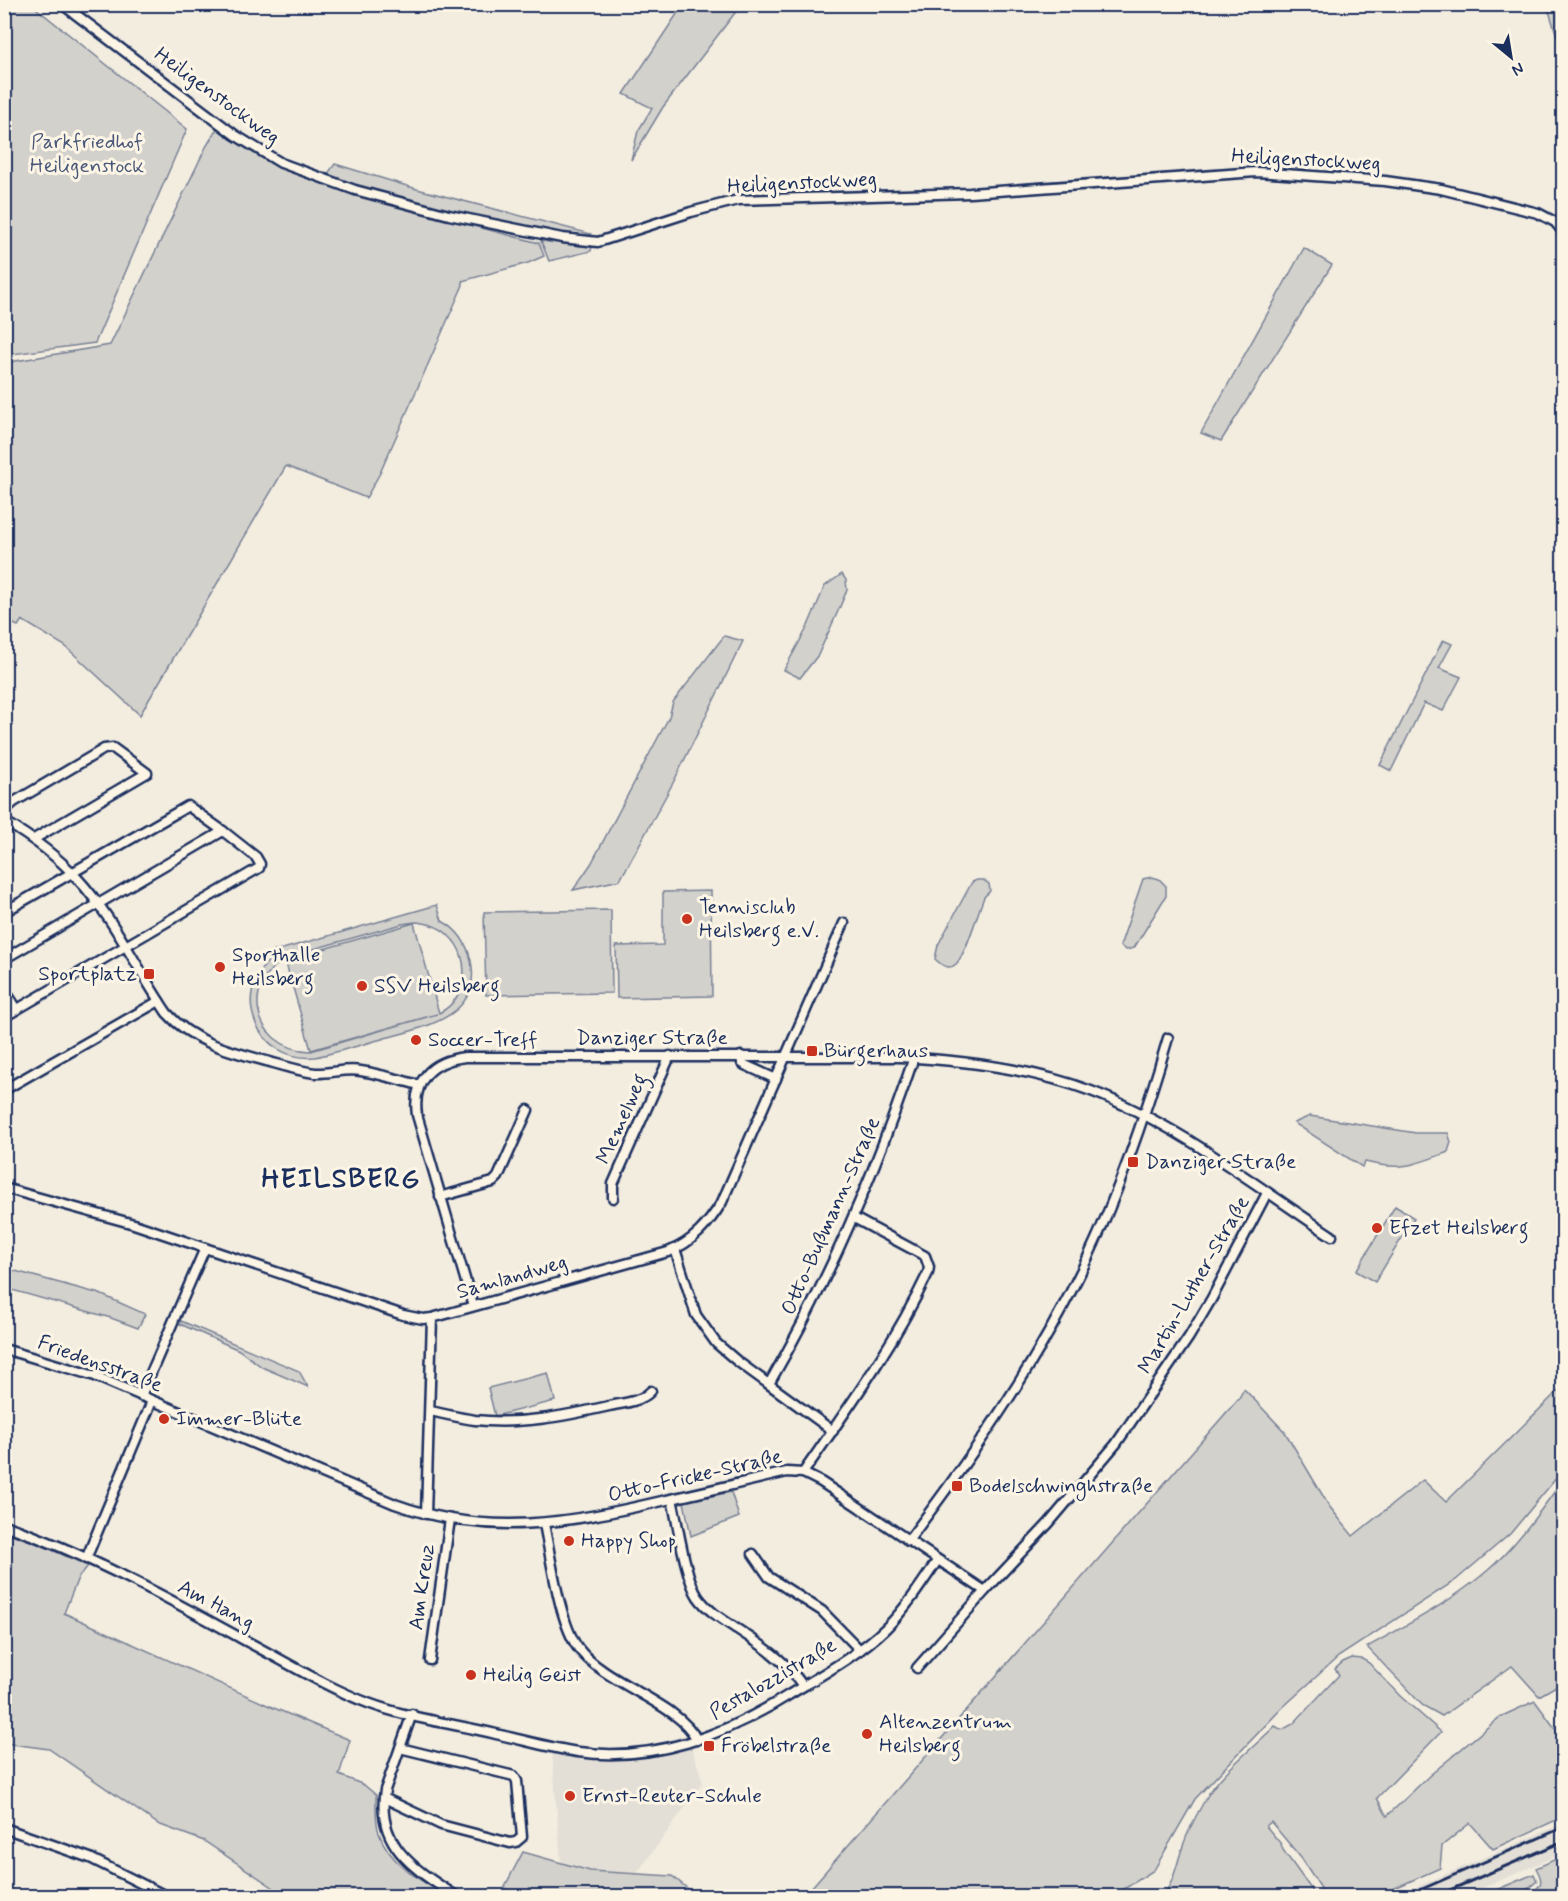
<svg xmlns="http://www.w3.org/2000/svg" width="1568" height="1901" font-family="Mynerve,sans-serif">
<rect width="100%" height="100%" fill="#f3ede0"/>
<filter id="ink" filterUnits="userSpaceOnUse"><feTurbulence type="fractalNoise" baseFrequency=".0167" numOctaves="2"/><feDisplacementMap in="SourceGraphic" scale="12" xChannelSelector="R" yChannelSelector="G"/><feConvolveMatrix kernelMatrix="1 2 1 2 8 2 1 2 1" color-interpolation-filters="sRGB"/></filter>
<g filter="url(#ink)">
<g fill="#e3dfd6">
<polygon points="692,1748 703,1783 637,1873 590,1871 561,1863 552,1752 587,1758 613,1759 656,1756"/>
<polygon points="1563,1823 1563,1853 1464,1896 1396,1896"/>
</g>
<g fill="#d3d1cc" stroke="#778095" stroke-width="1.5" fill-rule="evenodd">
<polygon points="4,5 32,5 187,129 95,343 5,355"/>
<polygon points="683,5 741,5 663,107 631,160 638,131 652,108 624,94"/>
<polygon points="1547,5 1561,5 1563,10 1563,55"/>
<polygon points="218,127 279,166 312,180 435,216 539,243 544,256 528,263 462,281 463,285 380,473 366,498 286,466 140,715 65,646 22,620 18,626 5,620 4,363 110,345 206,147"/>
<polygon points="335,164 417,189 591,234 590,238 528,230 385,194 326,176"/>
<polygon points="541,241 592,247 591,251 549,261"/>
<polygon points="1304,248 1332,265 1221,441 1201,433"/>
<polygon points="842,574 846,580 847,590 839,609 818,655 800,678 784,670 807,628 825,586"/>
<polygon points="724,636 743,641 674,781 620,880 573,890 591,864 669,717 673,702"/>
<polygon points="1443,640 1452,644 1439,668 1461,677 1443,711 1424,703 1391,771 1380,765"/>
<polygon points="1152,877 1159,879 1166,886 1166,896 1134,948 1126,950 1120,946 1143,879"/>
<path d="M977 880H983L989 884 990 891 984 897C978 912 966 955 956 964 949 971 941 965 935 959L938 945 972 882Z"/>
<polygon points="711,891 712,996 617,998 616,946 663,945 663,892"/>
<path d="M437 905 442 921C457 929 467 943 471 961 483 1018 421 1028 382 1039 360 1045 338 1052 315 1057 258 1063 228 994 273 957L272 952ZM415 922C428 923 440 926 449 936 472 957 468 999 439 1013L414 923 285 960 311 1050 437 1014 311 1051C249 1049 238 975 296 954L402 924Z"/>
<polygon points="611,910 612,993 486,995 484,912"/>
<path d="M1310 1116 1416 1133H1448L1451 1142 1448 1152C1414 1165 1402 1171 1365 1162L1362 1167 1294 1123Z"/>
<polygon points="1395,1206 1414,1218 1375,1282 1356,1271"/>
<polygon points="4,1268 100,1294 145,1314 138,1328 111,1318 5,1288"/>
<polygon points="181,1321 299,1371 308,1387 262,1367 239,1350 180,1324"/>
<polygon points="548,1373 555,1401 495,1416 488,1388"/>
<polygon points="1563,1386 1563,1470 1510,1534 1456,1580 1338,1657 1282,1708 1195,1799 1154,1870 1113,1896 804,1896 1239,1398 1244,1389 1285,1432 1329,1506 1353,1536 1423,1480 1446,1502"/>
<path d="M1563 1480V1682L1539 1696 1512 1666 1442 1716 1422 1705 1367 1647C1409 1624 1451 1602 1487 1571 1517 1545 1540 1511 1563 1480Z"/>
<polygon points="731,1492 739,1517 691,1536 684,1502"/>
<path d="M5 1532 34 1542 88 1566 78 1578 64 1613 274 1708 350 1740 339 1775 364 1785 376 1795C376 1807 375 1821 379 1833 389 1864 421 1881 447 1896H286L204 1841 158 1824 49 1749 5 1743Z"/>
<path d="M1352 1658 1362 1659 1369 1663 1400 1696 1441 1732 1377 1798 1387 1816 1430 1775 1500 1717 1535 1701 1563 1739V1817L1493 1849 1470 1823 1442 1846 1440 1868 1377 1896H1326L1302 1859 1271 1822 1266 1826 1281 1844 1283 1850 1316 1896H1162C1174 1884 1177 1862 1183 1846 1188 1830 1197 1814 1205 1800 1218 1775 1254 1747 1275 1726L1282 1730 1293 1724 1339 1675 1335 1669 1343 1662Z"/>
<polygon points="523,1852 590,1871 672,1876 697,1896 523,1896 504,1888"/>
<path d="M1563 1856V1884L1549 1896H1528C1541 1885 1545 1884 1536 1868Z"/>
<polygon points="1534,1874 1537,1881 1519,1896 1482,1896"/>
</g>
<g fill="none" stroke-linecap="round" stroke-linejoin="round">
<g stroke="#1b2f5e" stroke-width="13">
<g id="street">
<polyline points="62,4 235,135 281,163 355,190 449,215 562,238 598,242 691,212 738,200 970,193 1256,172 1385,181 1441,189 1538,213 1555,222 1564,233"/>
<polyline points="4,811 14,802 104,749 113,748 147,773 34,839"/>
<path d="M4 821C31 837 56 855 77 878 114 918 137 969 167 1013 193 1043 233 1052 270 1062 284 1066 299 1071 315 1073 330 1074 345 1068 361 1071 380 1074 400 1080 419 1085"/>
<polyline points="4,912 188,806 223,831 4,959"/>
<polyline points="4,989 17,1009"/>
<polyline points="4,1017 259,868 260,864 256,857 223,831"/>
<polyline points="741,1056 742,1063 745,1065 776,1079"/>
<polyline points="4,1090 159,1001"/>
<path d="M4 1188 134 1224 403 1315 423 1319 432 1318 668 1252C693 1242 708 1225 722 1202L844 923"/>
<polyline points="440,1197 493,1182 498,1177 528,1110"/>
<polyline points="613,1198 613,1184 670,1056"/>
<polyline points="675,1249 696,1315 716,1343 737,1361 833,1431"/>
<path d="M473 1306 417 1115C412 1080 432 1061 465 1057H899C963 1060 1030 1068 1091 1091 1176 1123 1256 1186 1332 1236"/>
<path d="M4 1349 95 1376 395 1504C489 1538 568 1523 662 1501 703 1492 745 1482 787 1472L803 1473 821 1482 985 1591"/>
<path d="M769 1384C829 1280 876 1171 914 1057"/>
<polyline points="141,1396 205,1248"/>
<path d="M430 1411C445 1414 460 1418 475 1420 521 1425 565 1416 609 1406 623 1403 641 1402 651 1391"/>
<path d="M803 1473C848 1408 894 1345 928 1273L929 1267 925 1256 854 1218"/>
<path d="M672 1499C678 1523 685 1578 698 1597 708 1611 723 1620 737 1629 763 1646 786 1661 803 1686"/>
<polyline points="426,1514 432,1318"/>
<path d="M544 1524C551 1557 559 1622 578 1648 606 1685 678 1702 697 1740"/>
<path d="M4 1525C88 1554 168 1598 246 1641 286 1662 326 1687 368 1703 408 1718 454 1724 496 1734 523 1740 550 1748 578 1752 654 1762 723 1736 787 1696 821 1675 857 1656 886 1628 906 1608 921 1585 937 1561"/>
<path d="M908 1541C976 1451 1040 1359 1088 1257 1121 1187 1146 1113 1168 1038"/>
<polyline points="753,1554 769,1577 822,1611 860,1650"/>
<polyline points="86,1559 152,1401"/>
<polyline points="430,1660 450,1519"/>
<polyline points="917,1668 985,1591 1049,1523 1116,1444 1189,1337 1212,1298 1267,1193"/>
<path d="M412 1714 385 1790C375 1846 416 1870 456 1896"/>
<polyline points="384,1798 441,1825 510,1843 516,1842 522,1837 517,1781 514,1776 400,1748"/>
<polyline points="4,1828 90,1858 166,1896"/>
</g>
</g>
<use href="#street" stroke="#fcf5e5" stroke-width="8"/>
<g stroke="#1b2f5e" stroke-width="3">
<polyline points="1406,1896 1564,1827"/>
<polyline points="1436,1896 1564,1841"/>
</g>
</g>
</g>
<g fill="#c8321e" stroke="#fcf5e5" stroke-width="2">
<circle cx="687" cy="919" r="6"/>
<circle cx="220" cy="967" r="6"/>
<rect x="143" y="968" width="12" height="12" rx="3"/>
<circle cx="362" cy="986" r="6"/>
<circle cx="416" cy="1040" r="6"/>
<rect x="806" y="1045" width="12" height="12" rx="3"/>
<rect x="1127" y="1156" width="12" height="12" rx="3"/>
<circle cx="1377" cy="1228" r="6"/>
<circle cx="164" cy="1419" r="6"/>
<rect x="951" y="1480" width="12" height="12" rx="3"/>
<circle cx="569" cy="1541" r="6"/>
<circle cx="471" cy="1675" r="6"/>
<circle cx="867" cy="1734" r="6"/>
<rect x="703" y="1740" width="12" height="12" rx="3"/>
<circle cx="570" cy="1796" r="6"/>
</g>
<g text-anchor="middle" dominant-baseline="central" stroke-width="6" stroke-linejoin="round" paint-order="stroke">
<g font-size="21" fill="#1b2f5e" stroke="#fcf5e5">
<text transform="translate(217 96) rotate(36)">Heiligenstockweg</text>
<text transform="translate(1306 160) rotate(3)">Heiligenstockweg</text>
<text transform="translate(802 183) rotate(-3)">Heiligenstockweg</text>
<text x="652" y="1038">Danziger Straße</text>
<text transform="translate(622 1119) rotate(-66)">Memelweg</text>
<text transform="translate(831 1216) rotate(-66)">Otto-Bußmann-Straße</text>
<text transform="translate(512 1277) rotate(-16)">Samlandweg</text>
<text transform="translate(1194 1285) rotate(-60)">Martin-Luther-Straße</text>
<text transform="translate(100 1364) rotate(20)">Friedensstraße</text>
<text transform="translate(695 1476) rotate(-13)">Otto-Fricke-Straße</text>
<text transform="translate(422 1587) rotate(-82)">Am Kreuz</text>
<text transform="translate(216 1605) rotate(28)">Am Hang</text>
<text transform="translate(773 1679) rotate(-30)">Pestalozzistraße</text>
</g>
<g font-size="21" fill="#49587a" stroke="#fcf5e5">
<text x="87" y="142">Parkfriedhof<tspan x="87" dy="24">Heiligenstock</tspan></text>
</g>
<g font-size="21" fill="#1b2f5e" stroke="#fcf5e5" text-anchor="start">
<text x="699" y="907">Tennisclub<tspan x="699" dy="24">Heilsberg e.V.</tspan></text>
<text x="232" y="955">Sporthalle<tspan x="232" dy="24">Heilsberg</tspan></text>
<text x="137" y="974" text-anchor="end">Sportplatz</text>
<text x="374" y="986">SSV Heilsberg</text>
<text x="428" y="1040">Soccer-Treff</text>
<text x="824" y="1051">Bürgerhaus</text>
<text x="1145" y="1162">Danziger Straße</text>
<text x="1389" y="1228">Efzet Heilsberg</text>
<text x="176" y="1419">Immer-Blüte</text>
<text x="969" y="1486">Bodelschwinghstraße</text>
<text x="581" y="1541">Happy Shop</text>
<text x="483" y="1675">Heilig Geist</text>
<text x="879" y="1722">Altenzentrum<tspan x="879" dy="24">Heilsberg</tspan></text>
<text x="721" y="1746">Fröbelstraße</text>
<text x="582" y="1796">Ernst-Reuter-Schule</text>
</g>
<g font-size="27" font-weight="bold" letter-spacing="1.5" fill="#1b2f5e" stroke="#fcf5e5">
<text x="341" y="1179">HEILSBERG</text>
</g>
</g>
<rect width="1568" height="1901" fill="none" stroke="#fcf5e5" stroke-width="24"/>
<rect x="12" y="12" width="1544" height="1877" fill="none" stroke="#1b2f5e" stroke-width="2" filter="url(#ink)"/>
<g transform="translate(1511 57) rotate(150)" stroke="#fcf5e5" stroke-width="4.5" paint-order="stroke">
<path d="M0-4.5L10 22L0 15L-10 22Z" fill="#1b2f5e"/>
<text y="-9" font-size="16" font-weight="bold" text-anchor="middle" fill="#1b2f5e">N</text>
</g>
</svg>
